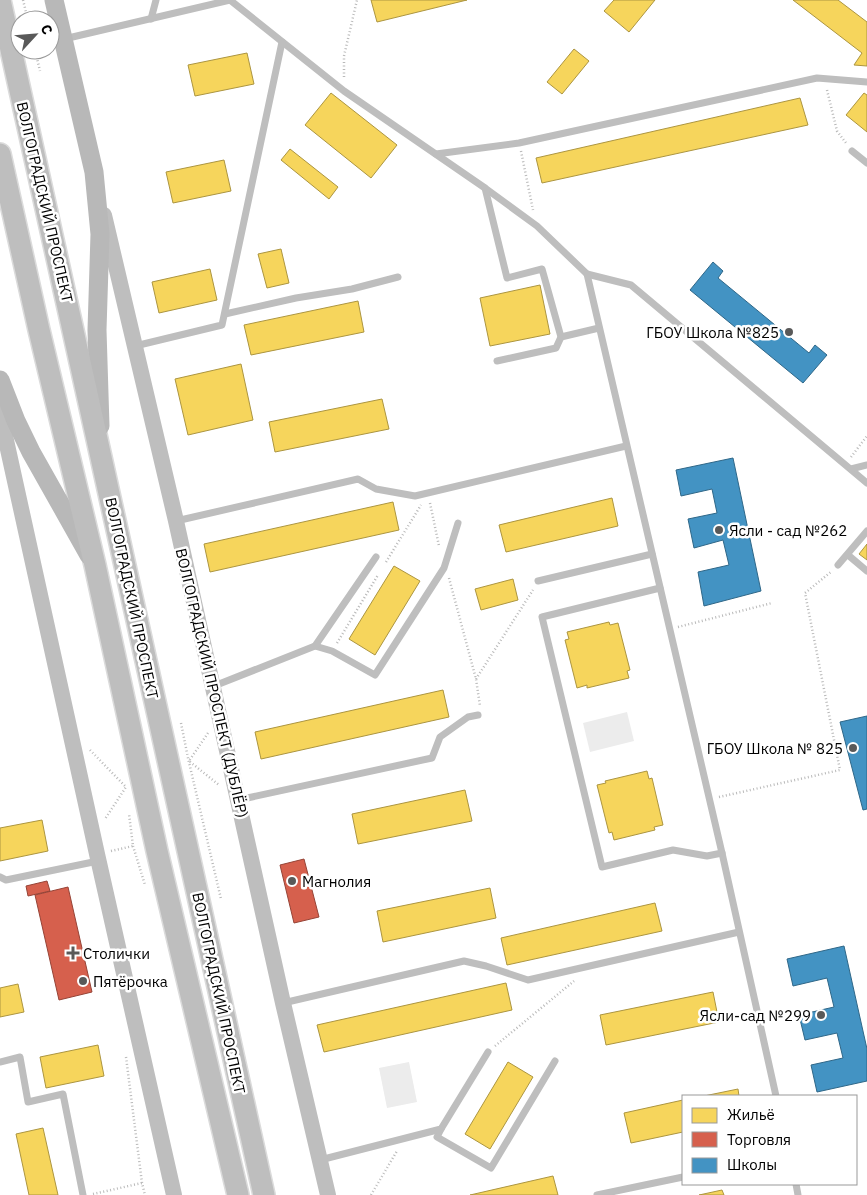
<svg xmlns="http://www.w3.org/2000/svg" width="867" height="1195" font-family="'IBM Plex Sans',sans-serif">
<rect width="100%" height="100%" fill="#fff"/>
<g fill="#ececec">
<polygon points="627,712 634,741 590,752 583,723"/>
<polygon points="409,1062 417,1102 387,1108 379,1068"/>
</g>
<g fill="#f6d55c" stroke="#ac9540">
<polygon points="371,0 467,0 377,22"/>
<polygon points="614,0 655,0 629,32 604,11"/>
<polygon points="793,0 838,0 867,22 867,66 854,65 862,53"/>
<polygon points="574,49 589,61 562,94 547,82"/>
<polygon points="247,53 254,84 195,96 188,65"/>
<polygon points="331,93 397,145 371,178 305,125"/>
<polygon points="864,93 867,95 867,132 846,115"/>
<polygon points="800,98 808,125 542,183 536,158"/>
<polygon points="290,149 338,187 329,199 281,160"/>
<polygon points="224,160 231,191 173,203 166,172"/>
<polygon points="281,249 289,283 267,288 258,254"/>
<polygon points="210,269 217,300 159,313 152,282"/>
<polygon points="540,285 550,334 490,346 480,298"/>
<polygon points="358,301 364,332 251,355 244,325"/>
<polygon points="241,364 253,420 188,435 175,379"/>
<polygon points="382,399 389,429 275,452 269,422"/>
<polygon points="612,498 618,526 506,552 499,525"/>
<polygon points="393,502 399,530 210,572 204,544"/>
<polygon points="867,544 867,560 859,554"/>
<polygon points="394,566 420,581 375,655 349,639"/>
<polygon points="513,579 518,600 481,610 475,589"/>
<polygon points="609,622 610,625 618,623 630,670 627,671 629,678 587,688 587,685 577,688 565,640 569,639 567,632"/>
<polygon points="443,690 449,717 261,759 255,732"/>
<polygon points="647,771 649,779 652,778 663,825 654,827 655,830 614,840 612,832 609,833 597,785 606,783 605,781"/>
<polygon points="465,790 472,821 358,844 352,814"/>
<polygon points="42,820 48,851 0,861 0,828"/>
<polygon points="490,888 496,918 383,942 377,911"/>
<polygon points="655,903 662,931 507,965 501,938"/>
<polygon points="506,983 512,1010 324,1052 317,1025"/>
<polygon points="18,984 24,1012 0,1017 0,988"/>
<polygon points="713,992 719,1022 606,1045 600,1015"/>
<polygon points="98,1045 104,1076 46,1088 40,1057"/>
<polygon points="508,1062 533,1077 490,1149 465,1134"/>
<polygon points="738,1089 739,1096 704,1096"/>
<polygon points="683,1100 683,1132 631,1143 624,1113"/>
<polygon points="43,1128 58,1195 29,1195 16,1134"/>
<polygon points="553,1176 558,1195 470,1195"/>
<polygon points="722,1190 724,1195 699,1195"/>
</g>
<g fill="#d6604d" stroke="#964336">
<polygon points="304,859 319,917 294,923 280,865"/>
<polygon points="47,881 50,891 28,896 26,886"/>
<polygon points="68,887 92,992 59,1000 35,895"/>
</g>
<g fill="#4393c3" stroke="#2f6788">
<polygon points="713,262 723,271 718,278 809,353 815,345 827,355 803,383 690,290"/>
<polygon points="733,458 761,591 704,606 698,572 729,565 723,540 694,548 688,519 717,513 712,489 681,496 676,470"/>
<polygon points="867,716 867,809 863,810 840,722"/>
<polygon points="844,946 867,1049 867,1081 817,1092 811,1065 843,1058 837,1033 805,1040 799,1015 834,1007 827,978 793,986 787,959"/>
</g>
<g fill="none" stroke-linecap="round" stroke-linejoin="round">
<g stroke="#dbdbdb" stroke-width="24">
<g id="primary">
<polyline points="0,0 264,1195"/>
<polyline points="0,154 39,330 95,565 157,851 238,1195"/>
</g>
</g>
<g stroke="#b9b9b9" stroke-width="2.5" stroke-dasharray="1 2.5" stroke-linecap="butt">
<polyline points="23,0 28,20"/>
<polyline points="35,50 40,71"/>
<polyline points="344,77 344,56 357,0"/>
<polyline points="827,90 837,131 846,143"/>
<polyline points="521,151 533,210"/>
<polyline points="851,457 867,436"/>
<polyline points="430,503 439,546"/>
<polyline points="386,562 421,505"/>
<polyline points="449,578 476,679 480,706"/>
<polyline points="678,627 772,603"/>
<polyline points="337,643 378,575"/>
<polyline points="476,679 533,590"/>
<polyline points="181,723 188,758 221,899"/>
<polyline points="208,733 189,761 219,785"/>
<polyline points="90,750 126,787 105,819"/>
<polyline points="719,797 840,770 805,593 832,571"/>
<polyline points="133,846 145,885"/>
<polyline points="111,851 133,846 129,814"/>
<polyline points="495,1046 574,981"/>
<polyline points="126,1057 142,1183 145,1195"/>
<polyline points="93,1194 142,1183"/>
<polyline points="371,1195 397,1151"/>
</g>
<g stroke="#bebebe" stroke-width="7">
<polyline points="151,19 156,0"/>
<polyline points="64,39 230,0 344,91 485,188 537,226 587,274 722,853 776,1096"/>
<polyline points="852,151 867,163"/>
<polyline points="436,154 519,143 817,78 867,82"/>
<polyline points="485,188 507,278 542,269 561,337 556,348 497,361"/>
<polyline points="587,274 631,285 867,483"/>
<polyline points="225,314 296,298 352,289 398,277"/>
<polyline points="561,337 599,328"/>
<polyline points="135,346 222,325 282,42"/>
<polyline points="851,469 867,465"/>
<polyline points="176,521 358,479 376,489 415,496 626,446"/>
<polyline points="848,555 867,571"/>
<polyline points="838,565 867,531"/>
<polyline points="538,581 652,554"/>
<polyline points="660,588 542,617 602,867 673,850 707,856 722,853"/>
<polyline points="315,646 332,651 375,675 444,568 458,523"/>
<polyline points="214,686 315,646 376,557"/>
<polyline points="238,800 432,758 440,737 468,717 478,715"/>
<polyline points="0,877 6,880 98,861"/>
<polyline points="283,1003 464,961 486,966 528,980 739,932"/>
<polyline points="0,1062 20,1057 28,1102 63,1094 83,1195"/>
<polyline points="441,1129 437,1137 491,1168 555,1061"/>
<polyline points="320,1160 441,1129 488,1052"/>
<polyline points="796,1184 798,1195"/>
<polyline points="597,1195 683,1177"/>
</g>
<g stroke="#bebebe" stroke-width="16">
<polyline points="104,215 176,521 283,1003 328,1195"/>
<polyline points="0,413 97,854 174,1195"/>
</g>
<g stroke="#b8b8b8" stroke-width="19">
<polyline points="54,0 94,172 100,234 97,330 100,426"/>
<polyline points="0,380 16,421 31,452 89,555"/>
</g>
<use href="#primary" stroke="#bebebe" stroke-width="21"/>
</g>
<g fill="#595959" stroke="#fff" stroke-width="2">
<circle cx="789" cy="332" r="5"/>
<circle cx="719" cy="530" r="5"/>
<circle cx="853" cy="748" r="5"/>
<circle cx="292" cy="881" r="5"/>
<path d="M70.5 945.5h5v5h5v5h-5v5h-5v-5h-5v-5h5z"/>
<circle cx="83" cy="981" r="5"/>
<circle cx="821" cy="1015" r="5"/>
</g>
<g text-anchor="middle" dominant-baseline="central" stroke-width="5" stroke-linejoin="round" paint-order="stroke">
<g font-size="15" fill="#000" stroke="#fff">
<text transform="translate(45 202) rotate(77)">ВОЛГОГРАДСКИЙ ПРОСПЕКТ</text>
<text transform="translate(132 598) rotate(78)">ВОЛГОГРАДСКИЙ ПРОСПЕКТ</text>
<text transform="translate(212 683) rotate(77)">ВОЛГОГРАДСКИЙ ПРОСПЕКТ (ДУБЛЁР)</text>
<text transform="translate(219 993) rotate(78)">ВОЛГОГРАДСКИЙ ПРОСПЕКТ</text>
</g>
<g font-size="15" fill="#000" stroke="#fff" text-anchor="start">
<text x="779" y="332" text-anchor="end">ГБОУ Школа №825</text>
<text x="729" y="530">Ясли - сад №262</text>
<text x="843" y="748" text-anchor="end">ГБОУ Школа № 825</text>
<text x="302" y="881">Магнолия</text>
<text x="83" y="953">Столички</text>
<text x="93" y="981">Пятёрочка</text>
<text x="811" y="1015" text-anchor="end">Ясли-сад №299</text>
</g>
</g>
<rect x="682" y="1095" width="175" height="90" fill="#ffffff" stroke="#999999"/>
<rect x="692" y="1108" width="25" height="15" fill="#f6d55c" stroke="#999999"/>
<text x="727" y="1120" font-size="15" fill="#000000">Жильё</text>
<rect x="692" y="1132" width="25" height="15" fill="#d6604d" stroke="#999999"/>
<text x="727" y="1145" font-size="15" fill="#000000">Торговля</text>
<rect x="692" y="1158" width="25" height="15" fill="#4393c3" stroke="#999999"/>
<text x="727" y="1170" font-size="15" fill="#000000">Школы</text>
<g transform="translate(35 35) rotate(64)"><circle r="24" fill="#ffffff" stroke="#999999"/>
<path d="M0-4L9 19L0 12L-9 19Z" fill="#595959"/>
<text y="-8" font-size="14" font-weight="bold" text-anchor="middle" fill="#000000">С</text>
</g>
</svg>
